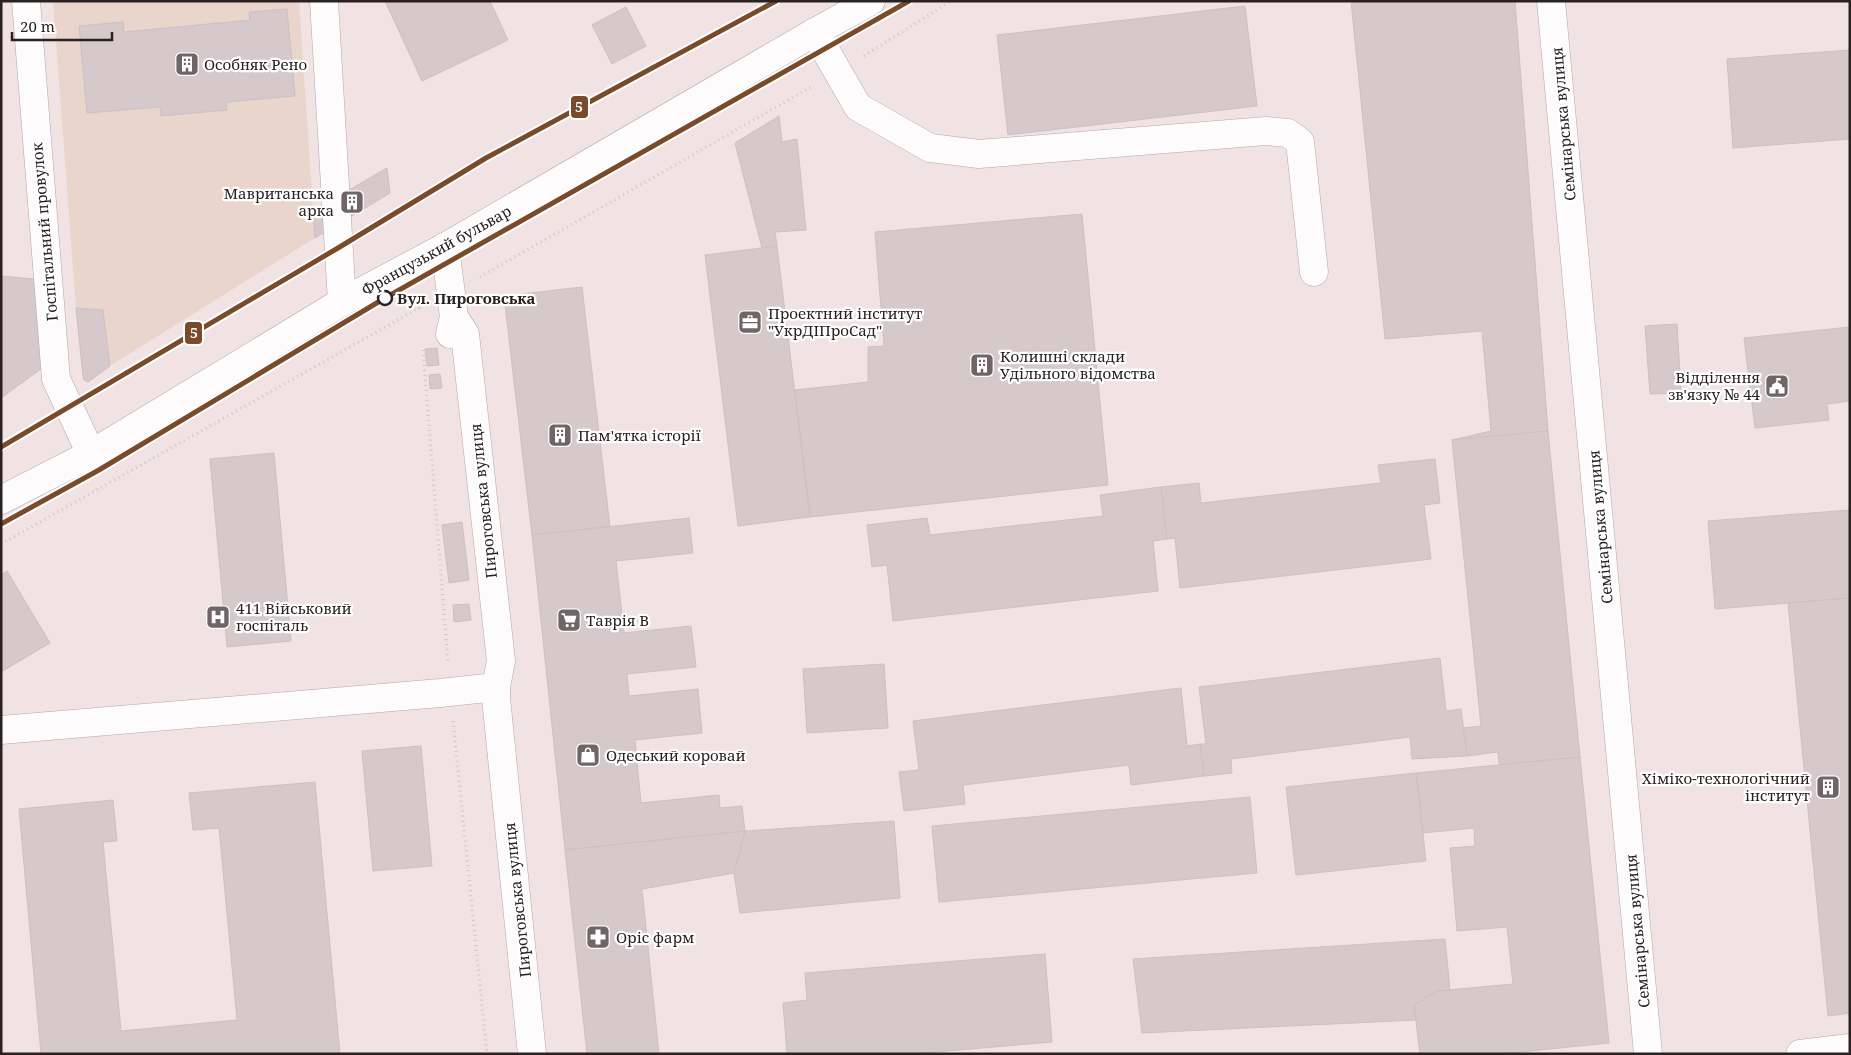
<svg xmlns="http://www.w3.org/2000/svg" width="1851" height="1055" font-family="'Noto Serif',serif">
<rect width="100%" height="100%" fill="#f1e2e4"/>
<polygon fill="#e9d5cb" points="53,1 299,1 315,238 110,366 103,310 76,308"/>
<g fill="#d5c9cc" stroke="#ccc0c4">
<polygon points="385,1 490,1 508,40 422,81"/>
<polygon points="1351,1 1515,1 1548,431 1452,440 1491,431 1482,331 1385,339"/>
<polygon points="1245,6 1257,106 1008,135 997,35"/>
<polygon points="626,7 646,46 612,64 592,25"/>
<polygon points="287,9 295,96 226,102 227,110 161,116 160,107 87,113 79,26 123,22 124,32 250,20 249,12"/>
<polygon points="1850,50 1850,139 1733,148 1727,59"/>
<polygon points="779,116 782,142 797,139 806,230 775,232 777,246 762,248 735,143"/>
<polygon points="387,168 390,193 315,238 313,211"/>
<polygon points="1082,214 1108,485 810,517 795,390 868,382 868,347 884,346 875,232"/>
<polygon points="777,246 810,517 738,526 705,255"/>
<polygon points="1,276 45,280 45,366 1,398"/>
<polygon points="582,287 610,527 532,535 504,296"/>
<polygon points="76,308 103,310 110,366 88,382 84,380 83,376"/>
<polygon points="1677,324 1681,393 1650,394 1645,326"/>
<polygon points="1850,327 1850,401 1827,404 1829,420 1755,428 1744,338"/>
<polygon points="437,348 439,365 427,366 425,349"/>
<polygon points="440,374 442,388 430,389 429,375"/>
<polygon points="1548,431 1580,757 1499,765 1498,752 1467,756 1463,728 1481,726 1452,440"/>
<polygon points="274,453 291,641 227,647 210,459"/>
<polygon points="1435,459 1440,503 1424,505 1431,559 1180,588 1175,538 1167,539 1161,487 1199,483 1201,503 1381,483 1378,465"/>
<polygon points="1161,487 1167,539 1153,541 1158,591 893,621 887,565 872,567 867,525 927,518 930,535 1103,516 1100,495"/>
<polygon points="1850,510 1850,598 1715,609 1708,521"/>
<polygon points="689,518 693,553 616,561 624,633 691,626 696,667 627,674 629,696 698,689 702,733 635,740 641,803 719,795 720,808 742,806 745,831 565,850 532,535"/>
<polygon points="462,522 469,580 449,583 442,525"/>
<polygon points="7,571 50,643 1,672 1,575"/>
<polygon points="1850,598 1850,1013 1828,1016 1788,603"/>
<polygon points="469,604 471,620 454,622 453,605"/>
<polygon points="1440,658 1446,711 1461,709 1467,756 1412,759 1410,737 1231,759 1232,773 1204,776 1200,744 1206,744 1199,687"/>
<polygon points="884,664 888,728 807,733 803,669"/>
<polygon points="1181,688 1187,746 1200,744 1204,776 1131,785 1129,765 963,785 965,804 904,811 899,772 919,770 913,721"/>
<polygon points="421,746 432,866 373,871 362,751"/>
<polygon points="1580,757 1609,1043 1501,1054 1420,1054 1414,1005 1437,991 1513,984 1507,927 1457,931 1450,848 1475,846 1474,828 1423,833 1416,773"/>
<polygon points="1416,773 1426,861 1296,875 1286,787"/>
<polygon points="315,782 340,1054 41,1054 19,809 113,800 117,841 103,842 121,1031 237,1020 219,828 193,830 189,793"/>
<polygon points="1250,797 1257,873 939,902 932,826"/>
<polygon points="894,821 900,898 740,913 734,873 745,831"/>
<polygon points="745,831 734,873 642,889 659,1054 587,1054 565,850"/>
<polygon points="1445,939 1450,990 1437,991 1414,1005 1416,1020 1142,1033 1133,959"/>
<polygon points="1045,954 1052,1042 912,1054 787,1054 783,1003 807,1000 805,973"/>
</g>
<g fill="none" stroke-linecap="round" stroke-linejoin="round">
<g stroke="#b3a8aa" stroke-width="29">
<g id="minor">
<polyline points="26,1 56,379 91,454"/>
<polyline points="324,1 342,302"/>
<polyline points="1551,1 1648,1054"/>
<polyline points="815,32 858,107 930,148 979,154 1266,131 1288,133 1300,142 1314,272"/>
<polyline points="445,247 454,317 450,334"/>
<polyline points="454,317 465,334 501,661 496,687 496,698 532,1054"/>
<polyline points="1,500 91,454 342,302 445,247 815,32 871,1"/>
<polyline points="1,730 440,693 496,687"/>
<polyline points="1800,1054 1850,1048"/>
</g>
</g>
<g stroke="#ccc7c7" stroke-width="3" stroke-dasharray="1 4" stroke-linecap="butt">
<polyline points="864,56 951,1"/>
<polyline points="480,277 811,87"/>
<polyline points="423,350 448,663"/>
<polyline points="1,544 419,308 419,311"/>
<polyline points="453,721 487,1054"/>
</g>
<use href="#minor" stroke="#fdfbfb" stroke-width="28"/>
<g stroke="#fff" stroke-width="9">
<g id="tram-1">
<polyline points="1,447 338,248 486,158 776,1"/>
<polyline points="1,524 99,470 385,298 909,1"/>
</g>
</g>
<use href="#tram-1" stroke="#7a4b2a" stroke-width="5"/>
</g>
<defs>
<g id="building-square" transform="scale(1.25)"><rect x="-9" y="-9" width="18" height="18" rx="4" fill="#706566" stroke="#fff"/><path d="M-4-6H4V6H1V3H-1V6H-4ZM-2.5-4.3h1.7v1.8h-1.7ZM.8-4.3h1.7v1.8H.8ZM-2.5-1h1.7V.8h-1.7ZM.8-1h1.7V.8H.8Z" fill="#fff"/></g>
<g id="office-square" transform="scale(1.25)"><rect x="-9" y="-9" width="18" height="18" rx="4" fill="#706566" stroke="#fff"/><path d="M-6-3h4V-5.5h4V-3h4V5H-6ZM-1-4.5V-3h2v-1.5ZM-6 0V1H6V0Z" fill="#fff"/></g>
<g id="civic-square" transform="scale(1.25)"><rect x="-9" y="-9" width="18" height="18" rx="4" fill="#706566" stroke="#fff"/><path d="M-.6-6.5H3V-4.5H.6V-3L4-1V1h2V6H-6V1h2V-1L-.6-3ZM-1.2 2.5V6h2.4V2.5Z" fill="#fff"/></g>
<g id="hospital-square" transform="scale(1.25)"><rect x="-9" y="-9" width="18" height="18" rx="4" fill="#706566" stroke="#fff"/><path d="M-5-5h3v3.5h4V-5h3V5h-3V1.5h-4V5h-3Z" fill="#fff"/></g>
<g id="supermarket-square" transform="scale(1.25)"><rect x="-9" y="-9" width="18" height="18" rx="4" fill="#706566" stroke="#fff"/><path d="M-6-5.5h2.5l.6 2H6L4.5 2H-2.5L-4.4-4H-6ZM-1.5 3.2a1.3 1.3 0 1 0 .1 0ZM3 3.2a1.3 1.3 0 1 0 .1 0Z" fill="#fff"/></g>
<g id="shop-square" transform="scale(1.25)"><rect x="-9" y="-9" width="18" height="18" rx="4" fill="#706566" stroke="#fff"/><path d="M-5-2.5h2.3a2.7 3.5 0 0 1 5.4 0H5L5.5 6h-11ZM-1.5-2.5h3a1.5 2.3 0 0 0-3 0Z" fill="#fff"/></g>
<g id="pharmacy-square" transform="scale(1.25)"><rect x="-9" y="-9" width="18" height="18" rx="4" fill="#706566" stroke="#fff"/><path d="M-2-6h4v4h4v4h-4v4h-4v-4h-4v-4h4Z" fill="#fff"/></g>
</defs>
<g fill-rule="evenodd">
<use href="#building-square" x="187" y="64"/>
<use href="#building-square" x="352" y="202"/>
<use href="#office-square" x="750" y="322"/>
<use href="#building-square" x="982" y="365"/>
<use href="#civic-square" x="1777" y="386"/>
<use href="#building-square" x="560" y="435"/>
<use href="#hospital-square" x="218" y="617"/>
<use href="#supermarket-square" x="569" y="620"/>
<use href="#shop-square" x="588" y="755"/>
<use href="#building-square" x="1828" y="787"/>
<use href="#pharmacy-square" x="598" y="937"/>
</g>
<circle fill="#fff" stroke="#2a2122" stroke-width="2.5" cx="385" cy="298" r="7"/>
<g text-anchor="middle" dominant-baseline="central" stroke-width="4.5" stroke-linejoin="round" paint-order="stroke">
<g font-size="15" fill="#2a2122" stroke="#fff" text-anchor="start">
<text x="204" y="64">Особняк Рено</text>
<text x="334" y="193" text-anchor="end">Мавританська<tspan x="334" dy="17">арка</tspan></text>
<text x="768" y="313">Проектний інститут<tspan x="768" dy="17">"УкрДІПроСад"</tspan></text>
<text x="1000" y="356">Колишні склади<tspan x="1000" dy="17">Удільного відомства</tspan></text>
<text x="1760" y="377" text-anchor="end">Відділення<tspan x="1760" dy="17">зв'язку № 44</tspan></text>
<text x="578" y="435">Пам'ятка історії</text>
<text x="236" y="608">411 Військовий<tspan x="236" dy="17">госпіталь</tspan></text>
<text x="586" y="620">Таврія В</text>
<text x="606" y="755">Одеський коровай</text>
<text x="1810" y="778" text-anchor="end">Хіміко-технологічний<tspan x="1810" dy="17">інститут</tspan></text>
<text x="616" y="937">Оріс фарм</text>
</g>
<g font-size="15" fill="#2a2122" stroke="#fff">
<text transform="translate(1563 124) rotate(-95)">Семінарська вулиця</text>
<text transform="translate(44 232) rotate(-95)">Госпітальний провулок</text>
<text transform="translate(436 250) rotate(-29)">Французький бульвар</text>
<text transform="translate(483 501) rotate(-96)">Пироговська вулиця</text>
<text transform="translate(1600 527) rotate(-95)">Семінарська вулиця</text>
<text transform="translate(517 900) rotate(-96)">Пироговська вулиця</text>
<text transform="translate(1637 931) rotate(-95)">Семінарська вулиця</text>
</g>
<g font-size="15" font-weight="bold" fill="#2a2122" stroke="#fff" text-anchor="start">
<text x="397" y="298">Вул. Пироговська</text>
</g>
</g>
<g stroke="#fff" stroke-width="2">
<rect x="570" y="95" width="19" height="24" rx="5" fill="#7a4b2a"/>
<rect x="184" y="321" width="19" height="24" rx="5" fill="#7a4b2a"/>
</g>
<g font-size="14" text-anchor="middle" font-weight="bold" fill="#fff">
<text x="579" y="112">5</text>
<text x="194" y="338">5</text>
</g>
<rect width="1851" height="1055" fill="none" stroke="#2a2122" stroke-width="5"/>
<path d="M12 32v8h100v-8" fill="none" stroke="#2a2122" stroke-width="2.5"/>
<text x="20" y="32" font-size="15" fill="#2a2122" stroke="#ffffff" stroke-width="4" paint-order="stroke">20 m</text>
</svg>
